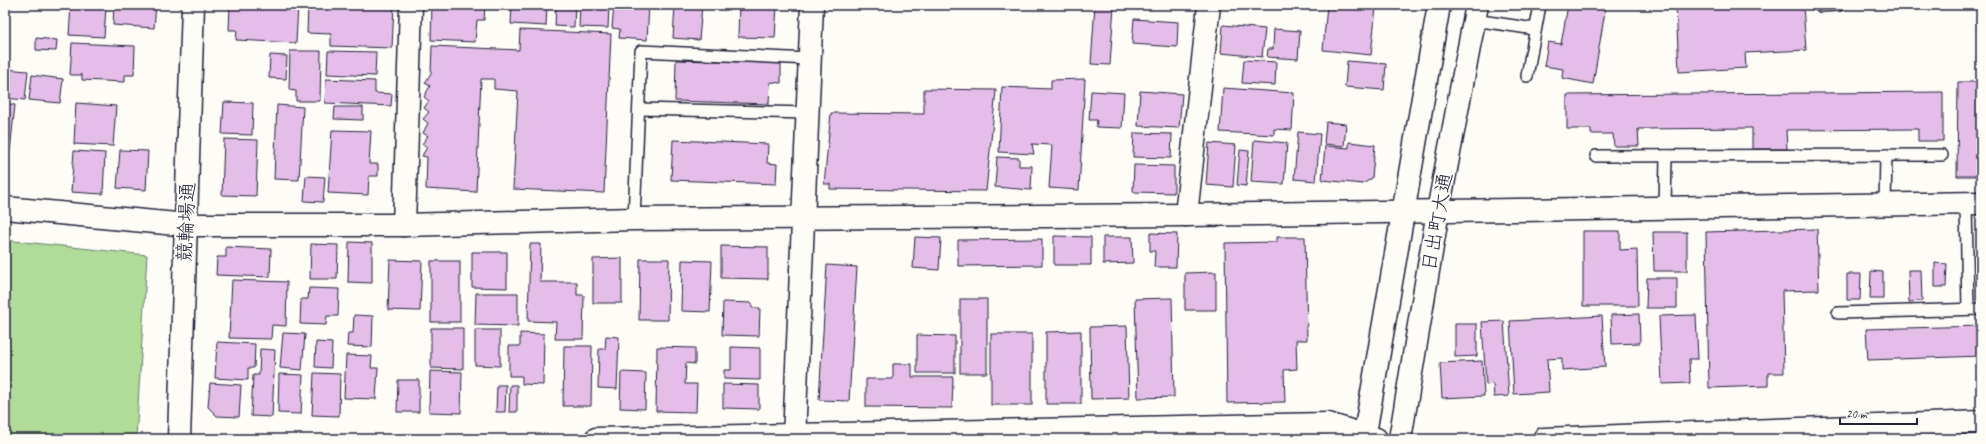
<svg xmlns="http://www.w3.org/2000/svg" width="1986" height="444" font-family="Caveat,'Klee One',sans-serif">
<rect width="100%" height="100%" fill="#fdfcf7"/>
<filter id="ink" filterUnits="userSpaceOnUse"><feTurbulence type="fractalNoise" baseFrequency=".025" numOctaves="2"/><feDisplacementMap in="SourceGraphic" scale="8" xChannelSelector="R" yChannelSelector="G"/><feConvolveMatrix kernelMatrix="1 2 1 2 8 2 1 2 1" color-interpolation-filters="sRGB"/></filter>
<g filter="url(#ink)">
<polygon fill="#b0db98" stroke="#697e6a" points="5,240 147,255 136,439 5,439"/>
<g fill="#e4bee9" stroke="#22223b">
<polygon points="26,5 52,5 52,7"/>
<polygon points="71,5 106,6 104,37 69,35"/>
<polygon points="114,5 156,5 154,28 113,25"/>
<polygon points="230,5 298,5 296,43 236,40 237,30 229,30"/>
<polygon points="308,5 394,5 392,48 331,46 331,34 307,33"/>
<polygon points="432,5 485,5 484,20 477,20 475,42 431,40"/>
<polygon points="512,5 547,5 546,26 511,24"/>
<polygon points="556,5 575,5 574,27 555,26"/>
<polygon points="580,5 609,5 608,28 579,27"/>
<polygon points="614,5 649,5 647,40 619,38 620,29 612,28"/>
<polygon points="675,5 702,5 699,40 673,38"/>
<polygon points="739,5 777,5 775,38 738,37"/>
<polygon points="1095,5 1114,5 1110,65 1091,64"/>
<polygon points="1327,5 1376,7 1371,55 1323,50"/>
<polygon points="1568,5 1606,5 1593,84 1562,78 1563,69 1544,66 1548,42 1561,44"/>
<polygon points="1676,5 1803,5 1806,50 1745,53 1746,68 1679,72"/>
<polygon points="1134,19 1178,22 1177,47 1132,44"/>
<polygon points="1223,25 1265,29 1262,57 1221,53"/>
<polygon points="1274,29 1300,31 1298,59 1267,57 1268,49 1273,49"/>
<polygon points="520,30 611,34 604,193 513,189 518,91 494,89 494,79 481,79 476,192 426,189 427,157 422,156 427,147 422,144 428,136 423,133 428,123 423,119 429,112 424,108 429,101 424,97 430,86 425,83 431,73 432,46 519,50"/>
<polygon points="36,38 57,40 56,51 36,50"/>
<polygon points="72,43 135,46 134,75 125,75 125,82 82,80 82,75 70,75"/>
<polygon points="290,51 321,51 320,101 296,101 296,91 289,90"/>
<polygon points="328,51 376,52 375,76 327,74"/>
<polygon points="270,55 287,56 286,79 269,78"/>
<polygon points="676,60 781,63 781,83 770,82 769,104 675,101"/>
<polygon points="1244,60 1276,62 1275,85 1242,83"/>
<polygon points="1347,61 1386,64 1384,90 1345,87"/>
<polygon points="5,69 28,71 25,100 5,98"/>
<polygon points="32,75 63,79 60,103 29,100"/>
<polygon points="326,79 375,81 375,93 392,94 391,106 325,103"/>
<polygon points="1085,79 1079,190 1049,188 1052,145 1032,144 1034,154 999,152 1002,87 1051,89 1051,80"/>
<polygon points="1958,82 1981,82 1981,176 1957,176"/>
<polygon points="1223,88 1294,93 1292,130 1274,129 1274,135 1220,132"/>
<polygon points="924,89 996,90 986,191 830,189 830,184 824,184 831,113 924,114"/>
<polygon points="1091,91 1124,93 1122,128 1096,127 1097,120 1089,120"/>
<polygon points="1140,91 1182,94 1179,128 1138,126"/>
<polygon points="1943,92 1943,141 1918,141 1918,129 1786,130 1787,149 1752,149 1752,128 1638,129 1639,146 1614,146 1613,134 1591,134 1591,129 1567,129 1567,95"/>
<polygon points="224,102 253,103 252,135 222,134"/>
<polygon points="76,103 116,106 113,146 74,144"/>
<polygon points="5,104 15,105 10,151 5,151"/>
<polygon points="277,105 303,107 299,180 274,179"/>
<polygon points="335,107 363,107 363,120 334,119"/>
<polygon points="1326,122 1346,124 1344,146 1324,144"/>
<polygon points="332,130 371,131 369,164 378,164 378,176 369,176 368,195 328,193"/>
<polygon points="1298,132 1320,134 1316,181 1294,179"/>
<polygon points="1134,133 1172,134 1171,158 1133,157"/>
<polygon points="224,139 258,140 256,196 222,195"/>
<polygon points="673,140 768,144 767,163 777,164 776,184 671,180"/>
<polygon points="1254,140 1287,143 1284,184 1251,182"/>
<polygon points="1349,142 1375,145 1372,178 1363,184 1322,180 1325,146 1349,148"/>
<polygon points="1209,143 1236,145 1233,187 1206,185"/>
<polygon points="120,150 148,151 146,190 117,188"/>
<polygon points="1240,150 1249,151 1246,186 1237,185"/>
<polygon points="74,151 105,153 103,194 71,192"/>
<polygon points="997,157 1019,158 1019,166 1032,166 1031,190 995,187"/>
<polygon points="1134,165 1174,166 1174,193 1133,192"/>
<polygon points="306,176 325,177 323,202 304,201"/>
<polygon points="1817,229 1819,290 1782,291 1784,373 1768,373 1768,386 1709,388 1706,232"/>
<polygon points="1583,231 1620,231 1620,250 1637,249 1638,306 1583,306"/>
<polygon points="1653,232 1687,232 1687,271 1654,271"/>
<polygon points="1150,233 1177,234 1176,267 1154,267 1155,251 1150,251"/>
<polygon points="1054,236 1091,237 1091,265 1054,265"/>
<polygon points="915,237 941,238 939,270 913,268"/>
<polygon points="1103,237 1132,237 1133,263 1103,264"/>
<polygon points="1277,237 1305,237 1307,340 1296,340 1297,369 1284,370 1285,402 1227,403 1225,243 1277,242"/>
<polygon points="1042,239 1042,265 958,266 958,240"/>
<polygon points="349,242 372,243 372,283 348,282"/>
<polygon points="311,244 338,245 337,279 310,279"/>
<polygon points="530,244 541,244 540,282 577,282 577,295 584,295 583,339 555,339 556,322 528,321"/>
<polygon points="721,246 768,247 768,279 721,278"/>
<polygon points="226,247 271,249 270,277 216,275 217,257 226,257"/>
<polygon points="472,252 507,252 507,288 472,287"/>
<polygon points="622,258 622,303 593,303 593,259"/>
<polygon points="640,259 669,259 668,320 639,320"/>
<polygon points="390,260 422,261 420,311 388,310"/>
<polygon points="682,260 712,261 710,312 681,311"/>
<rect x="431" y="261" width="29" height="61"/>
<polygon points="1935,263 1947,264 1946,287 1935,287"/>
<polygon points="827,265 857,267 849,401 819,400"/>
<polygon points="1908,270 1921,270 1922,301 1909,302"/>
<polygon points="1871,271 1883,272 1883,299 1870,299"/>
<polygon points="1216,272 1216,310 1185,310 1185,273"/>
<polygon points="1847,274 1861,274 1860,300 1847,300"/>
<polygon points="1647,278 1677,278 1677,308 1646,308"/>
<polygon points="232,280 287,282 286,326 272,325 271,339 229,338"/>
<polygon points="309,288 339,289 338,316 327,316 326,325 300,324 301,299 308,299"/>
<polygon points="476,293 518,293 518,326 475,325"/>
<polygon points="1172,298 1174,397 1138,398 1135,299"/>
<rect x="960" y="299" width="27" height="74"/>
<polygon points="723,302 752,303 752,308 760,308 759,336 722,335"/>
<polygon points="1639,314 1640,343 1612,344 1611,315"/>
<polygon points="354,315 373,316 372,347 347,346 348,333 353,333"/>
<polygon points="1696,315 1698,359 1689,359 1690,383 1662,384 1659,316"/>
<polygon points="1602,316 1605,367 1562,370 1562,358 1547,359 1549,392 1514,394 1510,321"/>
<polygon points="1504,321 1509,396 1494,397 1493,384 1486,385 1482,322"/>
<polygon points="1455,324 1477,324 1477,356 1455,357"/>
<polygon points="1127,326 1129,398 1091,399 1090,327"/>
<polygon points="1981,326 1981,356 1868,360 1866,329"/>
<polygon points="431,328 463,328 463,369 431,368"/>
<polygon points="475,330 500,330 500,366 475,365"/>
<polygon points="1081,331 1081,404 1046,404 1046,332"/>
<polygon points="283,333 305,334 302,370 280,368"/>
<polygon points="520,333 544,334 543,385 522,384 522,376 509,376 509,346 520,346"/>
<rect x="991" y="334" width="41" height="71"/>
<polygon points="917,335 955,336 955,373 917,373"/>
<polygon points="606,336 619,337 617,389 598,388 599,349 605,349"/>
<polygon points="217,342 255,344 254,368 248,368 248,380 215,378"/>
<polygon points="316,342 332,343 331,368 315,367"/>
<polygon points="564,346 592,346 591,406 563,406"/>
<polygon points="657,347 695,348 695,364 686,363 685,384 697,384 696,412 656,411"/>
<polygon points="731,347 760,348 760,380 724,379 724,370 731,370"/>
<polygon points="260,349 275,350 272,417 251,416 253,375 259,375"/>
<polygon points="346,355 372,356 371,368 378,368 376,399 344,398"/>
<polygon points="1482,361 1484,396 1442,398 1440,363"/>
<polygon points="893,364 912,364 912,377 953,377 952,408 866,407 866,379 893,379"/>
<polygon points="430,371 462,372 461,413 429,412"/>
<polygon points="621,372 646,373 645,409 620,408"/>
<polygon points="314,373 340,374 339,416 312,415"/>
<polygon points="279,374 303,375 301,414 278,413"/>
<polygon points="398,380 419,380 419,412 397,412"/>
<polygon points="210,383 241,385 239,417 217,416 208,407"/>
<polygon points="723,384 759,385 759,409 723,408"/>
<polygon points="497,385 506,385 505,412 496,412"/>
<polygon points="510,385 517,385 517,412 509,412"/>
</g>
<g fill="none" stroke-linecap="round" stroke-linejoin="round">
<g stroke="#22223b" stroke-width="14">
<g id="service">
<polyline points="1820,6 1839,5"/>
<polyline points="1474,20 1535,29"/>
<polyline points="1527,76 1540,5"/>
<polyline points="639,109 808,113"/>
<polyline points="1596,156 1942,155"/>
<polyline points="1966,204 1968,309"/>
<polyline points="1885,205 1886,155"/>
<polyline points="1665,208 1666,156"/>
<polyline points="634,219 641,51 810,59"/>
<polyline points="1838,313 1981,309"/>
</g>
</g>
<g stroke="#22223b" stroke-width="25">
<g id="minor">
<polyline points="5,208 187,225 404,225 634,219 1186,215 1981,203"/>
<polyline points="1186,215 1209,5"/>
<polyline points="404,225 411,5"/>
<polyline points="596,439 1328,424 1376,439"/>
<polyline points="794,439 812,5"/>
<polyline points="1544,439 1981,422"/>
</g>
</g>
<g stroke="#22223b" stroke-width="25">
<g id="tertiary">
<polyline points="179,439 193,5"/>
<polyline points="1364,439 1439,5"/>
<polyline points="1400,439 1438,211 1477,5"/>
</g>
</g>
<use href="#service" stroke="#fdfcf7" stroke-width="11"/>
<use href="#minor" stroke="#fdfcf7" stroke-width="22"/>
<use href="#tertiary" stroke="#fdfcf7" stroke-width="22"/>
</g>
</g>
<g text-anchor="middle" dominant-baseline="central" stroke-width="3.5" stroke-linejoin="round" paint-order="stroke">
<g font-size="20" fill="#22223b" stroke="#fdfcf7">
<text transform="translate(186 222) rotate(-87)">競輪場通</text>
<text transform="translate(1437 222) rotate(-80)">日出町大通</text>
</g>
</g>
<rect width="1986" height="444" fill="none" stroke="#fdfcf7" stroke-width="20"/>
<rect x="10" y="10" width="1966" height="424" fill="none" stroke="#22223b" stroke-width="1.5" filter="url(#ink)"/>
<path d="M1840 418v6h77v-6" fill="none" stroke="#22223b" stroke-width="2"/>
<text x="1846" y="418" font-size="12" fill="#22223b" stroke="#fdfcf7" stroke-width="3" paint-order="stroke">20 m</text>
</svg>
